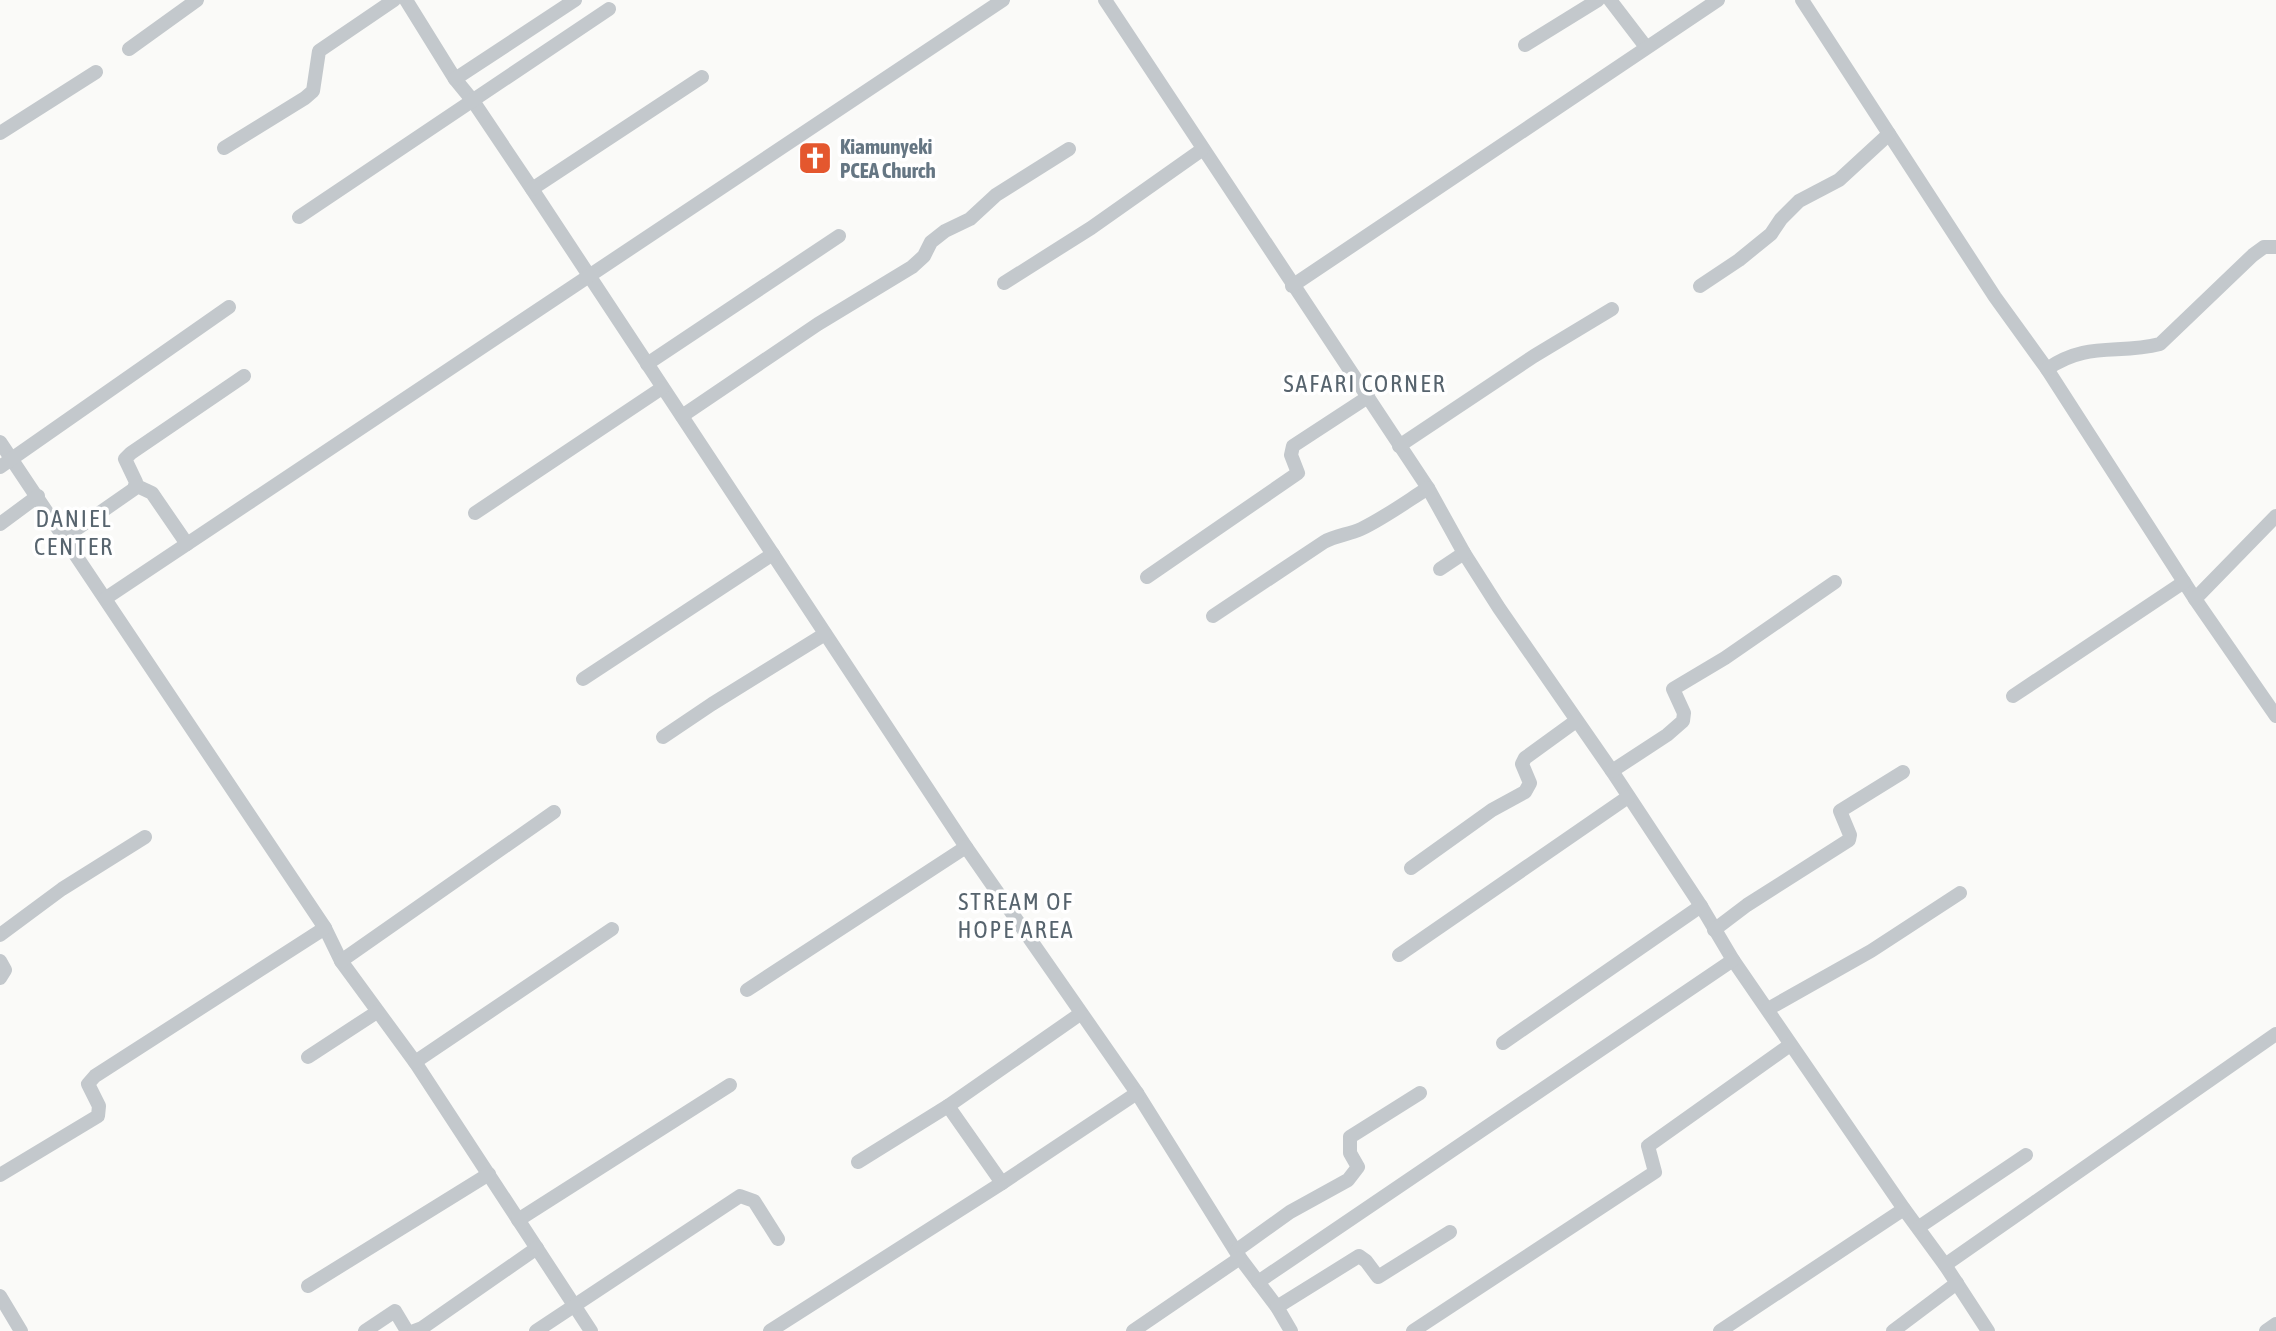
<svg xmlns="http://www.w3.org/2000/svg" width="2276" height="1331" font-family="'Asap Condensed',sans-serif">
<rect width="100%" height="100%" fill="#fafaf8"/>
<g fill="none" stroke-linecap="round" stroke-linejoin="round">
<g stroke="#c3c8cc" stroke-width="14">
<polyline points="406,0 455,79 473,101 532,189 966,847 1137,1093 1240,1258 1277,1307 1291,1331"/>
<polyline points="1105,0 1428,488 1464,553 1499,608 1612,771 1701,906 1733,960 1904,1209 1945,1265 1988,1331"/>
<polyline points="1610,0 1646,47"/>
<polyline points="1802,0 1995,297 2047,369 2195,599 2276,716"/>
<polyline points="1525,45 1598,0"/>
<polyline points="129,49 197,0"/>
<polyline points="455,79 575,0"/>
<polyline points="0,133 96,72"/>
<polyline points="224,148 305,98 313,91 319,51 394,0"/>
<polyline points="532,189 702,77"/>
<polyline points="299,217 609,9"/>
<polyline points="1004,283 1091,228 1203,149"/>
<polyline points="1292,286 1718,0"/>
<polyline points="1700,286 1739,260 1771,234 1781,219 1799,201 1839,180 1889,134"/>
<polyline points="647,364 839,236"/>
<path d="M2047 369C2088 341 2117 355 2160 344L2253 255 2264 247H2276"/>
<polyline points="682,416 818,324 912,267 924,256 931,242 945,231 970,219 996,195 1069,149"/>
<polyline points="0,442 325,928 341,961 415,1062 591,1331"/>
<polyline points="1399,446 1534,356 1612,309"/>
<polyline points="0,467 229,307"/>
<polyline points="137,486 152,493 187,544"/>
<polyline points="475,513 662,388"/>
<polyline points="0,524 38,496"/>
<polyline points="65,537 134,489 136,482 125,459 131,453 244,376"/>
<polyline points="1440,569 1464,553"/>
<polyline points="1147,577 1298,473 1291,455 1293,446 1368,397"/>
<polyline points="106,598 1003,0"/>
<polyline points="2195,599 2276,516"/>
<path d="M1213 616 1324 542C1336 535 1348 535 1361 529 1384 518 1406 502 1428 488"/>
<polyline points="583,679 773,554"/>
<polyline points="2013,696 2184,582"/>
<polyline points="663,737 712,704 825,634"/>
<polyline points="1612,771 1667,735 1683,721 1684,713 1673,689 1725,658 1835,582"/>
<polyline points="1411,868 1492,810 1525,792 1530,783 1522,764 1525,758 1576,721"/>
<polyline points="1714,930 1747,905 1849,840 1850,835 1840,811 1903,772"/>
<polyline points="0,935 62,889 145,837"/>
<polyline points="1399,955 1628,797"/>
<polyline points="0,961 5,970 0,978"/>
<polyline points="341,961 554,812"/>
<polyline points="747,990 966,847"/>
<polyline points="1768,1009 1871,951 1960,893"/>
<polyline points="1503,1043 1701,906"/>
<polyline points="308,1057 377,1012"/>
<polyline points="415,1062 612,929"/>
<polyline points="948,1106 1002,1183"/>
<polyline points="858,1162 948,1106 1080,1014"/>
<polyline points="0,1175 98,1116 99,1106 88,1084 95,1076 325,928"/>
<polyline points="518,1220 730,1085"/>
<polyline points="1919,1227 2026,1155"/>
<polyline points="1237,1250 1290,1212 1348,1180 1358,1167 1350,1153 1350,1137 1420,1093"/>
<polyline points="1945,1265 2276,1034"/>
<polyline points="1258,1282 1733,960"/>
<polyline points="308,1286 489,1174"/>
<polyline points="0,1296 21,1331"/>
<polyline points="1277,1307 1359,1256 1366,1261 1378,1277 1450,1232"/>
<polyline points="365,1331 395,1311 407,1331"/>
<polyline points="414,1331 422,1328 537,1248"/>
<polyline points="536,1331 740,1196 754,1201 778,1239"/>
<polyline points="770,1331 1002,1183 1137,1093"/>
<polyline points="1133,1331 1240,1258"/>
<polyline points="1413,1331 1655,1172 1648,1146 1790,1045"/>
<polyline points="1720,1331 1904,1209"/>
<polyline points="1893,1331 1957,1283"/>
<polyline points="2266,1331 2276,1324"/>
</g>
</g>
<defs>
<g id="church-square" transform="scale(1.75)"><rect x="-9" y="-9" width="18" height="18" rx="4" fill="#e4572e" stroke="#fff"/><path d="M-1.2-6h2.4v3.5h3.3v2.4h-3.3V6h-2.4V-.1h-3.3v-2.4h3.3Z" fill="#fff"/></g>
</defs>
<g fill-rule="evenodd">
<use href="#church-square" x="815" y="158"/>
</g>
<g text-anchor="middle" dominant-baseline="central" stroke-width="7" stroke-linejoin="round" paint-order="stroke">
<g font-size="21" font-weight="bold" fill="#657683" stroke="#fff" text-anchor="start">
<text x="840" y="146">Kiamunyeki<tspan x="840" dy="24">PCEA Church</tspan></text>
</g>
<g font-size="24" letter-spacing="2" fill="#57646e" stroke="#fff">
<text x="1365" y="383">SAFARI CORNER</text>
<text x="74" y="518">DANIEL<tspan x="74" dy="28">CENTER</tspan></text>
<text x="1016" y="901">STREAM OF<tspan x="1016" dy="28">HOPE AREA</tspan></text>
</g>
</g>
</svg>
